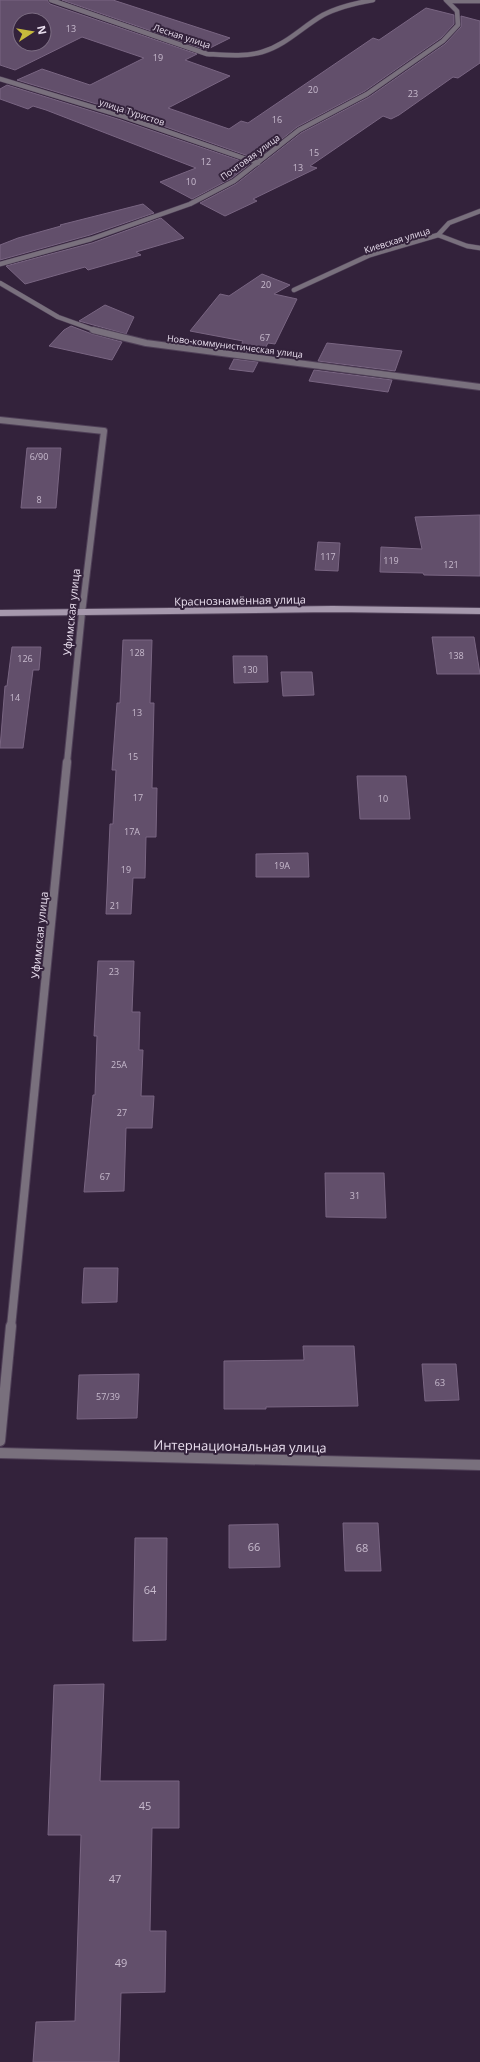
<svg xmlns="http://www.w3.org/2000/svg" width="480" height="2062" font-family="'Open Sans',sans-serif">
<rect width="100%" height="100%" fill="#33223b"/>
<g fill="#624f6b" stroke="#796582" fill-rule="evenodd">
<path d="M0 0H47L50 4 197 54 185 60 230 76 168 108 229 129 241 121 248 123 373 38 379 40 426 8 454 15V24L441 38 365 91 297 127 257 159 123 112 17 80 42 69 90 85 144 58 82 37 15 70 0 65ZM20 20H44V44H20Z"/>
<polygon points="62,0 113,0 230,38 206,50"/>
<polygon points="461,16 480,21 480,63 458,78 453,77 399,115 391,119 383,116 310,166 317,168 253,199 257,201 225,216 200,203 236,184 301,133 369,97 445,44 461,27"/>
<polygon points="7,85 121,120 250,164 232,178 192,199 160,182 196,168 46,110 33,106 28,109 0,99 0,89"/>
<polygon points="143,204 154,213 90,235 0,260 0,245 18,238 61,226 60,225"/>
<polygon points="161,218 184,238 136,252 141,255 88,270 85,267 25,284 6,266 92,243"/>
<polygon points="262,274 290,285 274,294 297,299 275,344 268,343 262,354 238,351 243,341 190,331 220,294 229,296"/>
<polygon points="105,305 134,317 126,334 79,321"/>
<polygon points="71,326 92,334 122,342 112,360 49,346 64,330"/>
<polygon points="327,343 402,351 395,371 318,361"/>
<polygon points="234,359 258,362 253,372 229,369"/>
<polygon points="314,370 392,380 388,392 309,381"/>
<polygon points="27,448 61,448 56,508 21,508"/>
<polygon points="480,515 480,576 424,575 423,573 380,572 381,547 422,549 415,517"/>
<polygon points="318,542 340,543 338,571 315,570"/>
<polygon points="432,637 474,637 480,674 437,674"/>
<polygon points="123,640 152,640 150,703 154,703 152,788 157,788 156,837 146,837 145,878 133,878 131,914 106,914 110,824 113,824 116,770 112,770 114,743 117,703 120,703"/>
<polygon points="12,647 41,647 39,670 33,670 23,748 0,748 5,686 7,686"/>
<polygon points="233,656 267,656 268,682 234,683"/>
<polygon points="281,672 312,672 314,695 283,696"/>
<polygon points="357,776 406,776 410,819 360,819"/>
<polygon points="308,853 309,877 256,877 256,854"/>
<polygon points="98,961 134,961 132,1012 140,1012 139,1050 143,1050 141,1096 154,1096 152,1128 126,1128 124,1191 84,1192 93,1095 95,1095 97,1036 94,1036"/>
<polygon points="325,1173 384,1173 386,1218 326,1217"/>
<polygon points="84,1268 118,1268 117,1302 82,1303"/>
<polygon points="303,1346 354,1346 358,1406 266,1407 266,1409 224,1409 224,1361 304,1360"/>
<polygon points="422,1364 456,1364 459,1400 425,1401"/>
<polygon points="139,1374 137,1418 77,1419 79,1375"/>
<polygon points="343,1523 378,1523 381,1571 345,1571"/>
<polygon points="278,1524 280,1567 229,1568 229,1525"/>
<polygon points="135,1538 167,1538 166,1640 133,1641"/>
<polygon points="104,1684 100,1781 179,1781 179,1828 152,1828 150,1931 166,1931 165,1992 121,1993 119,2062 33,2062 36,2022 75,2021 81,1835 48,1835 54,1685"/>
</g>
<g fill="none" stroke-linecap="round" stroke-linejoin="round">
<g stroke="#504058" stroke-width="5.5">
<g id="street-far3">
<path d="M51 0 207 54C225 55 245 57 262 52 286 45 302 27 323 15 338 7 356 3 373 0"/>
<polyline points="448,1 480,1"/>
<polyline points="0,79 122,116 258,163"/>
<polyline points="438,235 467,246 480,248"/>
<polyline points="0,264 91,239 190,204 234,181 299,130 367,94 443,41 458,25 457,11 446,0"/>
<polyline points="0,283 58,317 97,331"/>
<polyline points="294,290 370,255 438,235 449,223 480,211"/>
</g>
</g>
<g stroke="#504058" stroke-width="8">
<g id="street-far2">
<polyline points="93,330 146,343 480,387"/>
<polyline points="0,420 104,431 82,613 67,763"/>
</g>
</g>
<g stroke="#504058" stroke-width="10">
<polyline id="street-far1" points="11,1327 67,762"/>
</g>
<g stroke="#504058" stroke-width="12">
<g id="street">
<polyline points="0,1441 11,1326"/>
<polyline points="0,1453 480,1465"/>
</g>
</g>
<g stroke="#504058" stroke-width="8">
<polyline id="secondary" points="0,613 333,609 480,611"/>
</g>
<use href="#street-far3" stroke="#79707d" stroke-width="4.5"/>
<use href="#street-far2" stroke="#79707d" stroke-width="6"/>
<use href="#street-far1" stroke="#79707d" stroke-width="8"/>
<use href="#street" stroke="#79707d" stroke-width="10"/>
<use href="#secondary" stroke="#a698ad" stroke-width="6"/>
</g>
<g text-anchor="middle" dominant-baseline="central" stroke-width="4" stroke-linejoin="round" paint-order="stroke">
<g font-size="9" fill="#c7bacd">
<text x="71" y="28">13</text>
<text x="158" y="57">19</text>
<text x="313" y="89">20</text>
<text x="413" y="93">23</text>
<text x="277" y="119">16</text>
<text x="314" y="152">15</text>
<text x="206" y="161">12</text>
<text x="298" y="167">13</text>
<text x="191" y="181">10</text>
<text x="266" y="284">20</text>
<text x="265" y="337">67</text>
<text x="39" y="456">6/90</text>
<text x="39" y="499">8</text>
<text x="328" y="556">117</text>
<text x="391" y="560">119</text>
<text x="451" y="564">121</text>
<text x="137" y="652">128</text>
<text x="456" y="655">138</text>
<text x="25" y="658">126</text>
<text x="250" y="669">130</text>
<text x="15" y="697">14</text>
<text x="137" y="712">13</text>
<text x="133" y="756">15</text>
<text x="138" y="797">17</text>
<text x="383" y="798">10</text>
<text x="132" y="831">17А</text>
<text x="282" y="865">19А</text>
<text x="126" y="869">19</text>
<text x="115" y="905">21</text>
<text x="114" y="971">23</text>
<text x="119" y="1064">25А</text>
<text x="122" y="1112">27</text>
<text x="105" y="1176">67</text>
<text x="355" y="1195">31</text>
<text x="440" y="1382">63</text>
<text x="108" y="1396">57/39</text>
</g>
<g font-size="9" fill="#e9deee" stroke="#33223b">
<text transform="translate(182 36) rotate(18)">Лесная улица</text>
<text transform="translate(132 112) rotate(18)">улица Туристов</text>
<text transform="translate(250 157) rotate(-36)">Почтовая улица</text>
<text transform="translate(397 240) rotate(-17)">Киевская улица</text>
<text transform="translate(235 346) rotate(7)">Ново-коммунистическая улица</text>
</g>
<g font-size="11" fill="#e9deee" stroke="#33223b">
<text transform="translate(240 600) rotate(-1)">Краснознамённая улица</text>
<text transform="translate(71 612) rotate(-84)">Уфимская улица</text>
<text transform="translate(39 935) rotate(-84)">Уфимская улица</text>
</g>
<g font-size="11" fill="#c7bacd">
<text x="254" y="1546">66</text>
<text x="362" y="1547">68</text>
<text x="150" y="1589">64</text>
<text x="145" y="1805">45</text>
<text x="115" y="1878">47</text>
<text x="121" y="1962">49</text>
</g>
<g font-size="13" fill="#e9deee" stroke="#33223b">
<text transform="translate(240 1446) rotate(1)">Интернациональная улица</text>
</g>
</g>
<g transform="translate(32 32) rotate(78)"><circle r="19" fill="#33223b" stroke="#7c6d83"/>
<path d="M0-3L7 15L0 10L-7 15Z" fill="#c7bb3c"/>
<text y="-6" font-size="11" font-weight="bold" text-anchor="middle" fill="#e9deee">N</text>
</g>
</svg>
